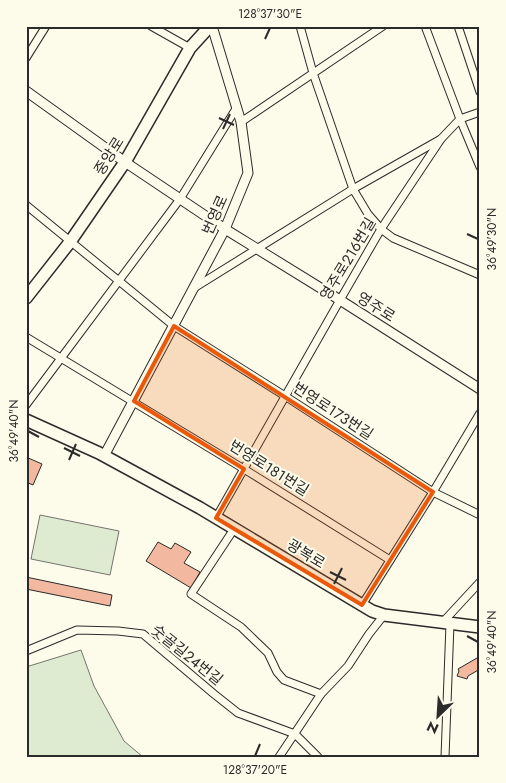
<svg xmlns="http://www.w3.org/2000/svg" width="506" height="783" font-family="Jost,'Noto Sans KR',sans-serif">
<rect width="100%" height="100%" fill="#fdfbea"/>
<g fill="#deebd1" stroke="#74746e">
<polygon points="40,515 119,531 110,575 31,559"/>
<polygon points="81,650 94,686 124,741 143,757 26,757 26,667"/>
</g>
<g fill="#f2b8a0" stroke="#2b2b2b">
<polygon points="26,457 42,464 33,485 26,482"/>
<polygon points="158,542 171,549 175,543 191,552 184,563 200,572 191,588 146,561"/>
<polygon points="26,577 112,595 110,606 26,589"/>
<polygon points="477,658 480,663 480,669 468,676 467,679 457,676 459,671 458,669"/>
</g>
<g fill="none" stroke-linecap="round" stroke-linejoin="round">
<g stroke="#2b2b2b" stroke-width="9">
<g id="minor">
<polyline points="151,26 190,48"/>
<polyline points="300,26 313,73 353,189 368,214 381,229 393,238 480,275"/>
<polyline points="425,26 460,119 480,167"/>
<polyline points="458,26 480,92"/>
<polyline points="26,58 46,26"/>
<polyline points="241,122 383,26"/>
<polyline points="26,205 174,326 285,396 433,492 480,515"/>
<polyline points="194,288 353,189 441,139 460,119 480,112"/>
<polyline points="26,337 244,469 390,560"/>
<polyline points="26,405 180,199 237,107"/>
<polyline points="216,518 340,300 381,229 441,139"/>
<polyline points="234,529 191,594 241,627 268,653 277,672 284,680 321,694"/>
<polyline points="362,605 433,492 480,413"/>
<polyline points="442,623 480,582"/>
<polyline points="26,651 77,630 118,631 143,634 214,694 238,713 295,734 318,757"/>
<polyline points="279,757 321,694 348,666 369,634 384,615"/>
<polyline points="445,757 450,624"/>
</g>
</g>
<g stroke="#2b2b2b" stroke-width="11">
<g id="tertiary">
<polyline points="26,91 125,162 225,229 340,300 480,389"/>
<polyline points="104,456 225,229 248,173 241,122 212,26"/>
</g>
</g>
<g stroke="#2b2b2b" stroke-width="14">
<g id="primary">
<polyline points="26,298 70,242 125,162 190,48 210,26"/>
<polyline points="26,420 99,453 200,508 372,611 384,615 480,627"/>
</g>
</g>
<use href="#minor" stroke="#fdfbea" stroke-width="7"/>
<use href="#tertiary" stroke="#fdfbea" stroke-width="9"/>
<use href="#primary" stroke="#fdfbea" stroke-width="11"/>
</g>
<path fill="#e8590c" fill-opacity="0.2" stroke="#e8590c" stroke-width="4" stroke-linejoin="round" d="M174 326 433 492 362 605 216 518 244 469 134 401Z"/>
<path fill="none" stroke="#2b2b2b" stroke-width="2" d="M265 39 270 28M219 118 234 125M223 129 230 114M467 234 478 239M28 431 39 437M64 448 80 456M69 460 76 444M330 572 346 580M334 584 342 568M467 636 478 642M255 756 260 744"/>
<g text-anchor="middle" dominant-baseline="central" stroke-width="4" stroke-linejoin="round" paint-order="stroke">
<g font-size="15" fill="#2b2b2b" stroke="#fdfbea">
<text transform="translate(109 156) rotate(-58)">중앙로</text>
<text transform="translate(215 215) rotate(-66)">번영로</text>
<text transform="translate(348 259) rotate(-59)">영주로216번길</text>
<text transform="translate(376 307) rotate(32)">영주로</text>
<text transform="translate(333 411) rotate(33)">번영로173번길</text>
<text transform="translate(269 468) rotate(32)">번영로181번길</text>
<text transform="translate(306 554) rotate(31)">광복로</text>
<text transform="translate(187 655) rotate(39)">숫골길24번길</text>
</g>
</g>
<rect width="506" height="783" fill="none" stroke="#fdfbea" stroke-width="55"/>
<g transform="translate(438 716) rotate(205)" stroke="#fdfbea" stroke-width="4" paint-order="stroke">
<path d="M0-4L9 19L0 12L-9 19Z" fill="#2b2b2b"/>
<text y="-8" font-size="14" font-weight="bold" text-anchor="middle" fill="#2b2b2b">N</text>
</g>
<rect x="28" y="28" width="450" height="728" fill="none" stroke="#2b2b2b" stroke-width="2"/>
<g font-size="12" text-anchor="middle" fill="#2b2b2b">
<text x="270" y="18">128°37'30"E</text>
<text transform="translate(492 239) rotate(-90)" y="4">36°49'30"N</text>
<text transform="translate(14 431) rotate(-90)" y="4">36°49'40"N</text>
<text transform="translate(492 642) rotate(-90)" y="4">36°49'40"N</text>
<text x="255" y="774">128°37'20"E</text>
</g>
</svg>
